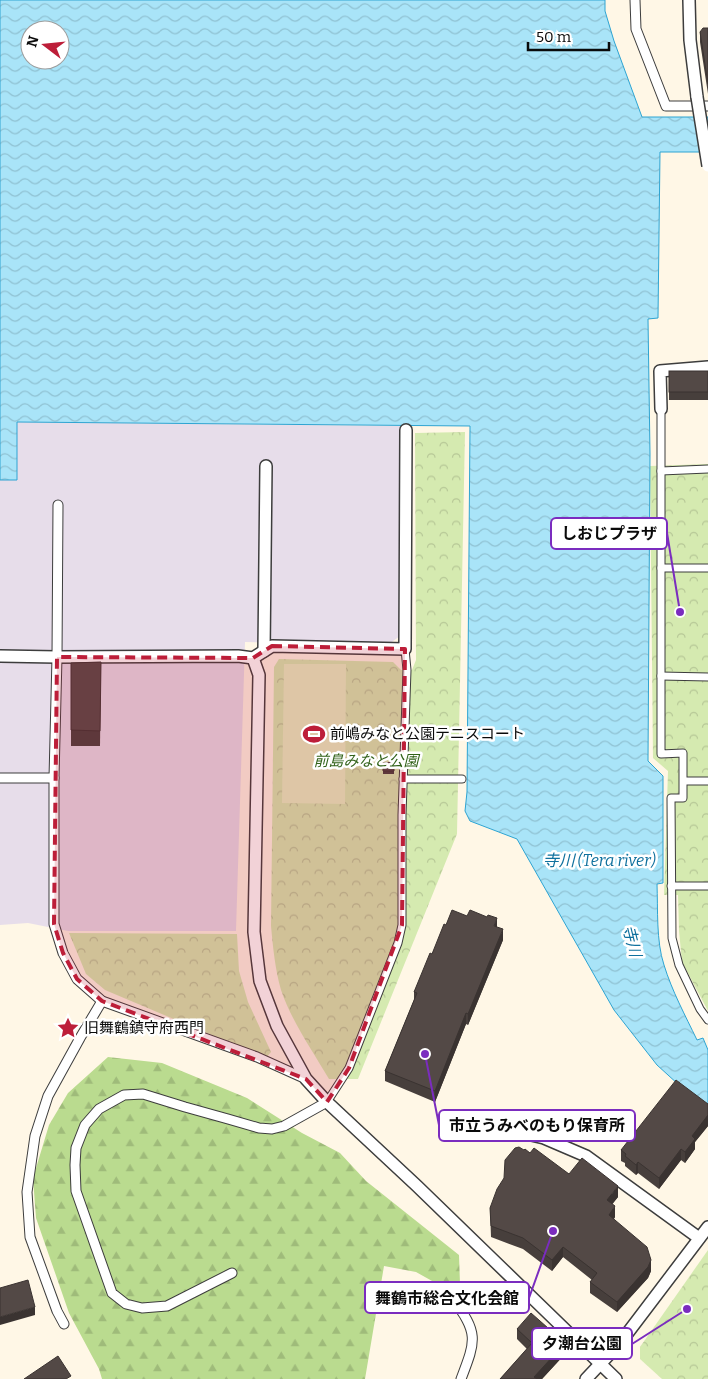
<svg xmlns="http://www.w3.org/2000/svg" width="708" height="1379" font-family="Bitter,'Noto Sans JP',serif">
<defs>
<pattern id="forest-firs" width="22" height="20" patternUnits="userSpaceOnUse" patternTransform="scale(1.25)"><rect width="22" height="20" fill="#badb8f"/><path d="M5 1l3.5 6h-7zM16 11l3.5 6h-7z" fill="#9fbb7a"/></pattern>
<pattern id="park-crowns" width="20" height="18" patternUnits="userSpaceOnUse" patternTransform="scale(1.25)"><rect width="20" height="18" fill="#d5eab0"/><path d="M2 6a3 3 0 1 1 6 0M12 15a3 3 0 1 1 6 0" fill="none" stroke="#b6c796"/></pattern>
<pattern id="water-waves" width="16" height="10" patternUnits="userSpaceOnUse" patternTransform="scale(1.25)"><rect width="16" height="10" fill="#a9e4f8"/><path d="M0 5q4-4 8 0t8 0" fill="none" stroke="#90c2d3"/></pattern>
</defs>
<rect width="100%" height="100%" fill="#fff7e6"/>
<polygon fill="#e7ddea" points="17,422 400,426 400,636 389,644 245,642 236,931 68,931 28,923 0,925 0,480 17,480"/>
<polygon fill="url(#forest-firs)" points="108,1057 162,1063 247,1098 302,1133 340,1153 366,1181 459,1255 460,1284 450,1291 416,1272 384,1266 365,1379 102,1379 99,1369 69,1313 36,1218 33,1178 49,1125 68,1093"/>
<g fill="url(#park-crowns)">
<path d="M465 432 457 834 358 1079H329C312 1050 292 1022 281 990 275 969 273 947 271 926L274 667 279 659 393 662 401 670H412L416 660 415 433Z"/>
<polygon points="708,464 708,1011 682,962 679,931 678,895 664,895 668,771 653,758 650,466"/>
<polygon points="69,933 237,934 239,971 248,1002 271,1052 266,1058 105,990 86,974"/>
<polygon points="708,1250 708,1379 662,1379 640,1359 640,1347"/>
</g>
<polygon fill="#e6f1c2" points="284,664 346,664 345,804 282,803"/>
<path fill="url(#water-waves)" stroke="#2ea4d2" fill-rule="evenodd" d="M0 0H605V11L614 41 642 117H708V152H660L658 318 648 319 650 454 648 761 663 776V883L657 884C658 909 656 941 664 965 672 991 685 1015 697 1040L703 1038 708 1050V1108L701 1105 657 1065 614 1010 517 839 470 821 465 811 467 792 470 426 17 422V480H0ZM30 30H60V60H30Z"/>
<g fill="none" stroke-linecap="round" stroke-linejoin="round">
<g stroke="#3d3d3d" stroke-width="9">
<g id="pedestrian">
<polyline points="661,409 661,754 683,753 683,798 671,798 672,938 679,965 700,1009 708,1020"/>
<polyline points="661,471 708,469"/>
<polyline points="661,568 708,568"/>
<polyline points="661,676 708,677"/>
<polyline points="403,779 462,779"/>
<polyline points="684,781 708,781"/>
<polyline points="671,886 708,886"/>
<polyline points="327,1102 349,1068 398,943 402,925 402,815 407,670 405,649"/>
</g>
</g>
<g stroke="#3d3d3d" stroke-width="11">
<g id="minor">
<polyline points="635,0 636,29 666,106 708,106"/>
<polyline points="58,505 57,657 54,778 54,924 63,953 77,979 102,1001 257,1057 306,1079"/>
<polyline points="0,778 54,778"/>
<polyline points="232,1273 167,1306 142,1308 126,1304 112,1293 76,1191 75,1165 76,1148 85,1125 99,1109 124,1095 143,1094 185,1107 228,1119 259,1128 272,1129 284,1126 327,1102"/>
<path d="M452 1298C479 1333 476 1340 461 1379"/>
<polyline points="64,1324 57,1311 30,1237 27,1192 35,1136 48,1096 80,1038 102,1001"/>
</g>
</g>
<g stroke="#3d3d3d" stroke-width="14">
<g id="tertiary">
<polyline points="689,0 690,40 697,97"/>
<polyline points="661,409 660,371 708,367"/>
<polyline points="264,651 266,466"/>
<polyline points="0,656 57,657 238,656 253,658 272,646 405,649 406,430"/>
<polyline points="253,658 259,675 254,932 260,981 277,1026 306,1079 327,1102 417,1186 616,1379"/>
<polyline points="510,1130 544,1138 586,1156 699,1238"/>
<polyline points="586,1379 620,1343 708,1227"/>
</g>
</g>
<use href="#pedestrian" stroke="#fff" stroke-width="7"/>
<use href="#minor" stroke="#fff" stroke-width="9"/>
<use href="#tertiary" stroke="#fff" stroke-width="11"/>
<g stroke="#3d3d3d" stroke-width="14" stroke-linecap="butt">
<polyline id="tertiary-bridge" points="697,97 708,166"/>
</g>
<use href="#tertiary-bridge" stroke="#fff" stroke-width="11"/>
</g>
<g fill="#473f3c">
<polygon points="708,28 708,94 700,42 700,32"/>
<rect x="669" y="371" width="39" height="29"/>
<polygon points="101,662 100,746 71,746 71,663"/>
<polygon points="394,762 394,774 383,774 383,763"/>
<polygon points="446,925 497,927 503,940 468,1025 466,1024 435,1102 385,1081 385,1071 414,1000 414,992"/>
<polygon points="708,1104 708,1126 695,1142 695,1149 685,1163 681,1160 659,1189 638,1173 636,1175 625,1166 625,1163 621,1161 621,1150"/>
<polygon points="524,1150 569,1174 618,1197 612,1204 615,1217 614,1219 651,1271 648,1278 617,1312 590,1293 590,1282 592,1280 563,1257 552,1271 523,1249 491,1237 490,1208"/>
<polygon points="517,1329 565,1354 542,1379 500,1379 527,1349 517,1339"/>
</g>
<g fill="#3a3331">
<polygon points="497,918 497,929 494,926"/>
<polygon points="503,929 503,940 468,1025 468,1014"/>
<polygon points="466,1013 466,1024 435,1102 435,1091"/>
<polygon points="708,1115 708,1126 695,1142 695,1149 685,1163 685,1152 692,1136"/>
<polygon points="681,1149 681,1160 659,1189 659,1178"/>
<polygon points="638,1162 638,1173 636,1175 636,1165"/>
<polygon points="618,1186 618,1197 607,1211 607,1200"/>
<polygon points="615,1206 615,1217 609,1225 609,1215"/>
<polygon points="563,1247 563,1257 552,1271 552,1260"/>
<polygon points="651,1260 651,1271 648,1278 617,1312 617,1302"/>
<polygon points="35,1307 35,1315 0,1325 0,1317"/>
<polygon points="565,1343 565,1354 542,1379 534,1379 534,1377"/>
</g>
<g fill="#534946" stroke="#3a3331">
<polygon points="703,28 708,28 708,84 700,32"/>
<rect x="669" y="371" width="39" height="21"/>
<polygon points="101,662 100,731 71,730 71,663"/>
<polygon points="394,762 394,771 383,771 383,763"/>
<polygon points="452,910 467,916 470,910 487,917 488,915 497,918 494,926 503,929 468,1014 466,1013 435,1091 385,1071 417,993 414,992 430,953 432,954 444,924 446,925"/>
<polygon points="676,1080 708,1104 708,1115 692,1136 695,1139 685,1152 681,1149 659,1178 638,1162 636,1165 625,1156 626,1154 621,1150"/>
<polygon points="519,1147 524,1150 525,1149 530,1153 534,1148 569,1174 582,1158 618,1186 607,1200 615,1206 609,1215 647,1247 651,1260 648,1267 617,1302 590,1282 597,1273 563,1247 552,1260 523,1238 491,1226 490,1208 497,1189 504,1178 505,1160 515,1148"/>
<polygon points="28,1280 35,1307 0,1317 0,1288"/>
<polygon points="531,1313 565,1343 534,1377 537,1379 500,1379 532,1343 517,1329"/>
<polygon points="58,1356 71,1376 66,1379 24,1379"/>
</g>
<path fill="#bd1e39" fill-opacity="0.2" stroke="#bd1e39" stroke-width="4" stroke-dasharray="10 6" stroke-linejoin="round" d="M272 646 405 649 402 925 349 1068 327 1102 306 1079 102 1001 77 979 63 953 54 924 57 657 253 658Z"/>
<defs>
<g id="stadium-bare" transform="scale(1.725)"><path d="M0-5a6.5 5 0 1 0 0 10a6.5 5 0 1 0 0-10ZM-3.5-1.8h7v3.6h-7Z" fill="#bd1e39" stroke="#fff" stroke-width="2.5" paint-order="stroke"/></g>
<g id="sight-bare" transform="scale(1.725)"><path d="M0-6L1.8-2.2L6-1.7L2.9 1.2L3.7 5.4L0 3.3L-3.7 5.4L-2.9 1.2L-6-1.7L-1.8-2.2Z" fill="#bd1e39" stroke="#fff" stroke-width="2.5" paint-order="stroke"/></g>
</defs>
<g fill-rule="evenodd">
<use href="#stadium-bare" x="314" y="734"/>
<use href="#sight-bare" x="68" y="1028"/>
</g>
<g text-anchor="middle" dominant-baseline="central" stroke-width="5" stroke-linejoin="round" paint-order="stroke">
<g font-size="15" fill="#0a0a0a" stroke="#fff" text-anchor="start">
<text x="330" y="734">前嶋みなと公園テニスコート</text>
<text x="84" y="1028">旧舞鶴鎮守府西門</text>
</g>
<g font-size="15" font-style="italic" fill="#316219" stroke="#fff">
<text x="366" y="761">前島みなと公園</text>
</g>
<g font-size="16" font-style="italic" fill="#10719e" stroke="#fff">
<text x="599" y="860">寺川 (Tera river)</text>
<text transform="translate(632 941) rotate(76)">寺川</text>
</g>
</g>
<path fill="none" stroke="#7b2cbf" stroke-width="2" d="M680 612L667 533M425 1054L439 1125M553 1231L529 1298M687 1309L632 1344"/>
<g fill="#7b2cbf" stroke="#fff" stroke-width="2">
<circle cx="680" cy="612" r="5"/>
<circle cx="425" cy="1054" r="5"/>
<circle cx="553" cy="1231" r="5"/>
<circle cx="687" cy="1309" r="5"/>
</g>
<g fill="#fff" stroke="#7b2cbf" stroke-width="2">
<rect x="551" y="518" width="116" height="31" rx="5"/>
<rect x="439" y="1110" width="196" height="31" rx="5"/>
<rect x="365" y="1282" width="164" height="31" rx="5"/>
<rect x="532" y="1328" width="100" height="31" rx="5"/>
</g>
<g font-size="16" text-anchor="middle" font-weight="bold" fill="#0a0a0a">
<text x="609" y="539">しおじプラザ</text>
<text x="537" y="1131">市立うみべのもり保育所</text>
<text x="447" y="1304">舞鶴市総合文化会館</text>
<text x="582" y="1349">夕潮台公園</text>
</g>
<g transform="translate(45 45) rotate(286)"><circle r="24" fill="#ffffff" stroke="#9d9d9d"/>
<path d="M0-4L9 19L0 12L-9 19Z" fill="#bd1e39"/>
<text y="-8" font-size="14" font-weight="bold" text-anchor="middle" fill="#0a0a0a">N</text>
</g>
<path d="M528 42v8h81v-8" fill="none" stroke="#0a0a0a" stroke-width="2.5"/>
<text x="536" y="42" font-size="15" fill="#0a0a0a" stroke="#ffffff" stroke-width="4" paint-order="stroke">50 m</text>
</svg>
